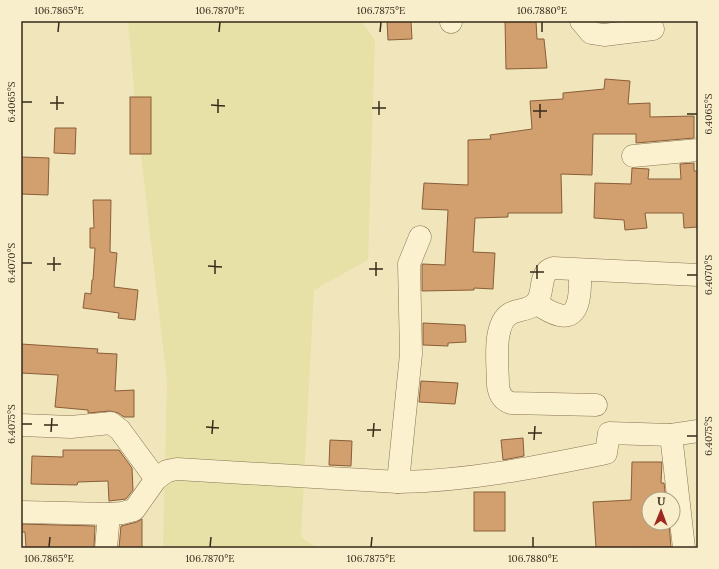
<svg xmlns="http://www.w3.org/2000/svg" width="719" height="569" font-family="Lora,serif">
<rect width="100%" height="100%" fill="#f1e5bb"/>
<polygon fill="#e7e1a8" points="128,21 361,21 375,40 368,260 314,290 301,537 317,548 163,548 167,382 136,112"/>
<g fill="#d29f6e" stroke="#895e38">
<polygon points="387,21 411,21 412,39 388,40"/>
<polygon points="505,21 536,21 537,39 544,39 547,68 506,69"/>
<polygon points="605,79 630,81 628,104 650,103 650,117 694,116 694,138 636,143 636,134 593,134 592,175 561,174 562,213 508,213 508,217 475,218 473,252 495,253 493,289 474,288 474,290 422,291 422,264 445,265 448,210 422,209 424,183 468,185 468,140 491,139 490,135 532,129 530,101 563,99 563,93 604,89"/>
<rect x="130" y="97" width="21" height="57"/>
<polygon points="55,128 76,128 75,154 54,153"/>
<polygon points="21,157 49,158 48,195 21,194"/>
<polygon points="694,163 694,171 698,171 698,227 684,228 683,213 645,213 647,228 625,230 624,220 594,218 595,183 631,184 632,168 649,169 648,179 681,179 680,164"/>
<polygon points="93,200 111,200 110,252 117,253 114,287 138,290 135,320 118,318 119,313 83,308 85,293 91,294 92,280 93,280 95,248 90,248 90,228 94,228"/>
<polygon points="423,323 465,325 466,342 448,343 448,346 423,345"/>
<polygon points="21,344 98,349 97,353 117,354 115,391 134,390 134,417 124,417 118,413 110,411 88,413 88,410 55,407 58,375 21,373"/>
<polygon points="421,381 458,383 455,404 419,402"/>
<polygon points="523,438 524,456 503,460 501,440"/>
<polygon points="330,440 352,441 351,466 329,465"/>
<polygon points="63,450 119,450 132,468 133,490 126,499 109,501 108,481 78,482 77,485 31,484 32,456 63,457"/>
<polygon points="632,462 662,462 661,483 664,483 666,499 649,499 649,523 669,523 671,547 596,548 593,502 631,500"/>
<rect x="474" y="492" width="31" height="39"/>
<polygon points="142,519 142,548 119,548 121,526 137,522"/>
<polygon points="21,524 95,526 94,548 26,548 25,532 21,532"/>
</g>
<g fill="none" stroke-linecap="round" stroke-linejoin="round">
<g stroke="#897454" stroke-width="23">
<g id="minor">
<polyline points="451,21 451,22"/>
<polyline points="581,21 591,33 604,35 653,29"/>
<polyline points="633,156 698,150"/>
<path d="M536 303C577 332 581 307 580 270"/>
<path d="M596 405 511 403C502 400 499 394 498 385 498 365 491 319 514 312 523 309 533 309 538 300 544 290 539 272 553 268L698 275"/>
<polyline points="21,425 71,427 111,423 120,430 156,479"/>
<polyline points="671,435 684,548"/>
<polyline points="398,482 411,354 409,264 420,237"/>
<polyline points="21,512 109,514 106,548"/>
<path d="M109 514 122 513 134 510 156 479 167 471 177 469 398 482C469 481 537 467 606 453L609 433 671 435 698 431"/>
</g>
</g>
<use href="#minor" stroke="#fbf1ce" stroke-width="22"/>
</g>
<path fill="none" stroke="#372a1a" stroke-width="1.5" d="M58 32 59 22M219 32 220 22M380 32 381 22M542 32V22M22 102H32M50 103H64M211 105 225 106M372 108H386M57 110V96M533 111H547M218 113V99M687 114H697M379 115V101M540 118V104M22 263H32M47 264H61M208 266 222 267M369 269H383M54 271V257M530 272H544M215 274V260M687 275H697M376 276V262M537 279V265M22 424H32M44 425H58M206 427 219 428M367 430H381M51 432 52 418M528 433H542M212 434 213 420M687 436H697M373 437 374 423M534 440 535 426M49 547 50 537M210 547 211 537M371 547 372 537M533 547V537"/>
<rect width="719" height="569" fill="none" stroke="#f8eecb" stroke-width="44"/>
<g transform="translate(661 511) rotate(1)"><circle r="19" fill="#f8eecb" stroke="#aba084"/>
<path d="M0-3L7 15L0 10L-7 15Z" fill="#9c2820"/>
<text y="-6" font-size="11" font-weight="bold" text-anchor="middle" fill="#372a1a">U</text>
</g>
<rect x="22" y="22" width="675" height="525" fill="none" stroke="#372a1a" stroke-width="1.5"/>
<g font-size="10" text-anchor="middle" fill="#372a1a">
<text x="59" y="14">106.7865°E</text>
<text x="220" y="14">106.7870°E</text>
<text x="381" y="14">106.7875°E</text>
<text x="542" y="14">106.7880°E</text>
<text transform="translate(11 102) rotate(-90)" y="4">6.4065°S</text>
<text transform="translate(708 114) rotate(-90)" y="4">6.4065°S</text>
<text transform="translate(11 263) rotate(-90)" y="4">6.4070°S</text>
<text transform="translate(708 275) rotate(-90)" y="4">6.4070°S</text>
<text transform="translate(11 424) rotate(-90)" y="4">6.4075°S</text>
<text transform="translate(708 436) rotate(-90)" y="4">6.4075°S</text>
<text x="49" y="562">106.7865°E</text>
<text x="210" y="562">106.7870°E</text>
<text x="371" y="562">106.7875°E</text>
<text x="533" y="562">106.7880°E</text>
</g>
</svg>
